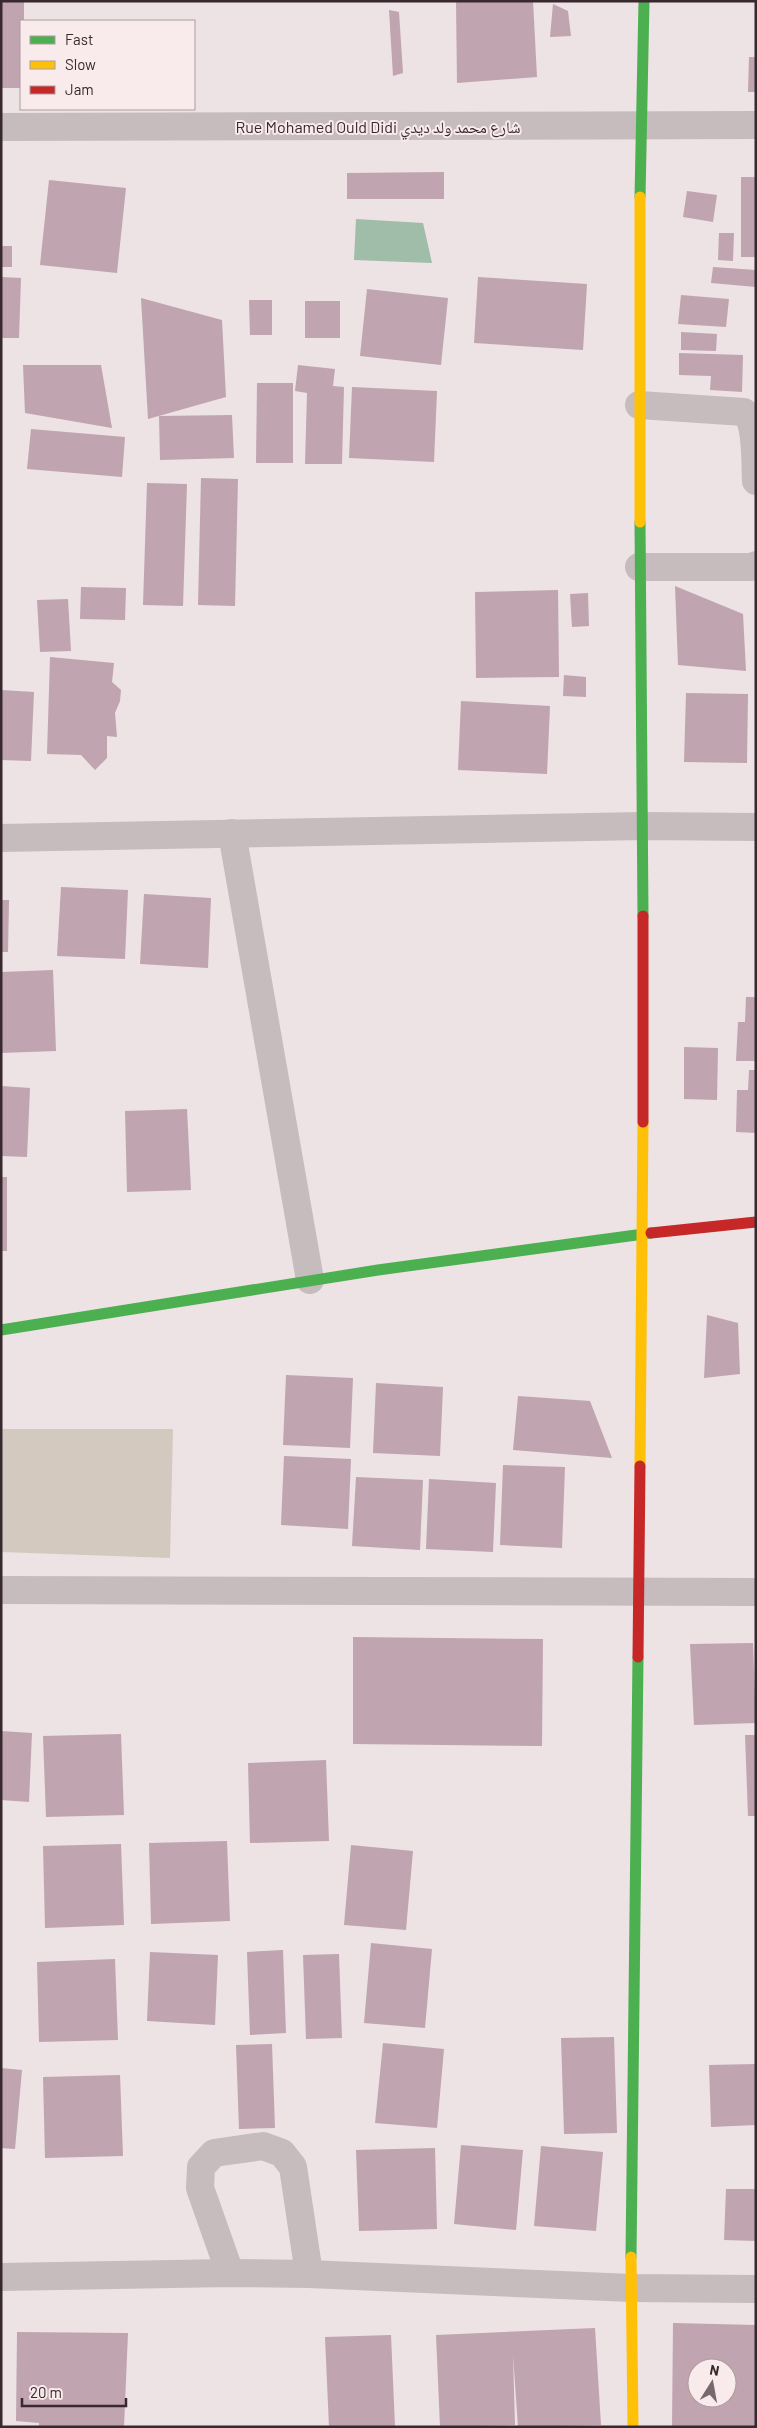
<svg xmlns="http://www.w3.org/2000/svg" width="757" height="2428" font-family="Barlow,'Noto Naskh Arabic',sans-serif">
<rect width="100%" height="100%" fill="#ede2e4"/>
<polygon fill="#d4c9be" points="1,1429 173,1429 170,1558 1,1552"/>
<polygon fill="#9fbda9" points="356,219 423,223 432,263 354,260"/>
<g fill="#c0a4af" fill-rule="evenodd">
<polygon points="1,1 24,1 24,21 21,21 21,88 1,88"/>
<polygon points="456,1 533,1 537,77 457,83"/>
<polygon points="553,4 568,11 571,36 550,37"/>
<polygon points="389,10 399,12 403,73 393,76"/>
<polygon points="749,57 756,57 756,92 748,92"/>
<polygon points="444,172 444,199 347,199 347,173"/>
<rect x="741" y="177" width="15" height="80"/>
<polygon points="49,180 126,188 117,273 40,265"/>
<polygon points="687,191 717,195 713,222 683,217"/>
<polygon points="719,233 734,233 733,261 718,260"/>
<rect x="1" y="246" width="11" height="21"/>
<polygon points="713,267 756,270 756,287 711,283"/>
<polygon points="1,277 21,278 19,338 1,338"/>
<polygon points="478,277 587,284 583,350 474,343"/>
<polygon points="367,289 448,298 441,365 360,356"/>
<polygon points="681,295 729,299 726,327 678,324"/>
<polygon points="141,298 222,320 226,397 148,419"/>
<polygon points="249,300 272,300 272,335 250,335"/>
<rect x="305" y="301" width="35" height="37"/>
<polygon points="681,332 717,334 716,351 681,350"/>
<polygon points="679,353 743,355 742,392 710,390 711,376 679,375"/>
<polygon points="23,365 101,365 112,428 25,413"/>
<polygon points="298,365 335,369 333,386 344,387 342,464 305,464 307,393 295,391"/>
<polygon points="257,383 293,383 293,463 256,463"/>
<polygon points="352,387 437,391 434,462 349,458"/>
<polygon points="232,415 234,458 160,460 159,416"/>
<polygon points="31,429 125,437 122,477 27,469"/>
<polygon points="201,478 238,479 235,606 198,605"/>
<polygon points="147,483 187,484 183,606 143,605"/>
<polygon points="675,586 743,614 746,671 678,665"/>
<polygon points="81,587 126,588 125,620 80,619"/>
<polygon points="558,590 559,677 476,678 475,592"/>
<polygon points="588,593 589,626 572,627 570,594"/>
<polygon points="68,599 71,651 40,652 37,600"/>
<polygon points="50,657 114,663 112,682 121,690 120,701 115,713 117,737 107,736 107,758 95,770 81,755 47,754"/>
<polygon points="564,675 586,677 586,697 563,696"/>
<polygon points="1,690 34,692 31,761 1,760"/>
<polygon points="686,693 748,694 747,763 684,762"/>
<polygon points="461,701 550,706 547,774 458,770"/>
<polygon points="61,887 128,890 125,959 57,956"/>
<polygon points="144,894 211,898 208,968 140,964"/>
<polygon points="1,900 9,900 8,952 1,952"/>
<polygon points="53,970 56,1051 1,1053 1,972"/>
<polygon points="746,997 756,997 756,1061 736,1061 738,1022 745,1022"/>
<polygon points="684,1047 718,1048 717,1100 684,1099"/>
<polygon points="749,1070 756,1070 756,1133 736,1132 737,1090 748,1090"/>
<polygon points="1,1086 30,1088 27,1157 1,1156"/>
<polygon points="187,1109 191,1190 127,1192 125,1111"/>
<rect x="1" y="1177" width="6" height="74"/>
<polygon points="707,1315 738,1323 740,1374 704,1378"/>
<polygon points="286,1375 353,1378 350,1448 283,1445"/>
<polygon points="376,1383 443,1387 440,1456 373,1453"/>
<polygon points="518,1396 590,1401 612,1458 513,1450"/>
<polygon points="284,1456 351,1459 348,1529 281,1525"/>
<polygon points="503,1465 565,1467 562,1548 500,1545"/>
<polygon points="356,1477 423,1480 420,1550 352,1546"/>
<polygon points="429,1479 496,1483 493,1552 426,1549"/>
<polygon points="353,1637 543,1639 542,1746 353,1744"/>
<polygon points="753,1643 756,1723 694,1725 690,1644"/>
<polygon points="1,1731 32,1733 29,1802 1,1800"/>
<polygon points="121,1734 124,1815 46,1817 43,1736"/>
<polygon points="745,1735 756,1735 756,1816 748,1816"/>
<polygon points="326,1760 329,1841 250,1843 248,1763"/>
<polygon points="227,1841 230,1921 151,1924 149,1843"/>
<polygon points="121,1844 124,1925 45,1928 43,1846"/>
<polygon points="351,1845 413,1851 406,1930 344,1925"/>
<polygon points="371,1943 432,1949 425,2028 364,2023"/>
<polygon points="283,1950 286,2033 250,2035 247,1952"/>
<polygon points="150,1952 218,1955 215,2025 147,2021"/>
<polygon points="339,1954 342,2038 306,2039 303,1955"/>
<polygon points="115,1959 118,2040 39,2042 37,1962"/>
<polygon points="614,2037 617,2133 564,2134 561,2038"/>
<polygon points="383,2043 444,2049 437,2128 375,2123"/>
<polygon points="272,2044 275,2128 239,2129 236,2045"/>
<polygon points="756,2064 756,2125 711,2127 709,2065"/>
<polygon points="1,2068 22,2070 15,2149 1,2148"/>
<polygon points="120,2075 123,2156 45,2158 43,2077"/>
<polygon points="461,2145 523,2150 516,2230 454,2224"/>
<polygon points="541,2146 603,2152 596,2231 534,2226"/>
<polygon points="435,2148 437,2229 359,2231 356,2150"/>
<polygon points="726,2189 756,2189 756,2241 724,2240"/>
<path d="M673 2323 756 2325V2427H672ZM697 2368H727V2398H697Z"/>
<polygon points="595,2328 601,2425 518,2427 513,2355 515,2425 440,2427 436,2335"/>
<polygon points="17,2332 128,2333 124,2427 39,2427 39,2423 16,2421"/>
<polygon points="391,2335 395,2427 329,2427 325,2337"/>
</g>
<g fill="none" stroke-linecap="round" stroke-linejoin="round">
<g stroke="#c6bbbd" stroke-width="28">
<polyline points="1,127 756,125"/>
<path d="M639 405 744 412C757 422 755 463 756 481"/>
<polyline points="639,567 752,567 756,565"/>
<polyline points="232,833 310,1280"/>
<polyline points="1,838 643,826 756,827"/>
<polyline points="1,1590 756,1592"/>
<polyline points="230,2273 200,2188 201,2167 214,2153 263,2146 282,2153 293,2167 309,2274"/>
<polyline points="1,2277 230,2273 309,2274 631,2288 756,2289"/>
</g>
<g stroke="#4caf50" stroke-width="11">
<polyline points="640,197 644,1"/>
<polyline points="640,522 643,916"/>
<polyline points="1,1330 378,1270 651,1233"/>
<polyline points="631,2257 638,1657"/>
</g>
<g stroke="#ffc107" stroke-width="11">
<polyline points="640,522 640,197"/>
<polyline points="640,1466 643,1122"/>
<polyline points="631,2257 633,2427"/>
</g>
<g stroke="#c62828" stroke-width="11">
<polyline points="643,1122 643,916"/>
<polyline points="651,1233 756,1222"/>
<polyline points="638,1657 640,1466"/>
</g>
</g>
<g text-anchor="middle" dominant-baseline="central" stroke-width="4" stroke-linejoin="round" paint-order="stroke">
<g font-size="16" fill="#37292e" stroke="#f9eaec">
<text x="378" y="126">Rue Mohamed Ould Didi شارع محمد ولد ديدي</text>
</g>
</g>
<rect width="757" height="2428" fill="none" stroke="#37292e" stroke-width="5"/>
<rect x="20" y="20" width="175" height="90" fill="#f9eaec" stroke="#ab9da0"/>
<rect x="30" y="36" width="25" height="8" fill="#4caf50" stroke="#ab9da0"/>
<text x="65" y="45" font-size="15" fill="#37292e">Fast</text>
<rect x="30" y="61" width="25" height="8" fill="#ffc107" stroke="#ab9da0"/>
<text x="65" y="70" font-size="15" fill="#37292e">Slow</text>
<rect x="30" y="86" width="25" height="8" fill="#c62828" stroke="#ab9da0"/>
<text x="65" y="95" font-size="15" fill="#37292e">Jam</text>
<g transform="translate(712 2383) rotate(11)"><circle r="24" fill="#f9eaec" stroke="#ab9da0"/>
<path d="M0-4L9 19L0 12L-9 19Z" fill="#776a6e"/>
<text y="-8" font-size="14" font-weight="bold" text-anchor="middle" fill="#37292e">N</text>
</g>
<path d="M22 2398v8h104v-8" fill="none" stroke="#37292e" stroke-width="2.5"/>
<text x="30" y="2398" font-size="15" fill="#37292e" stroke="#f9eaec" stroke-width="4" paint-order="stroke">20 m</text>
</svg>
